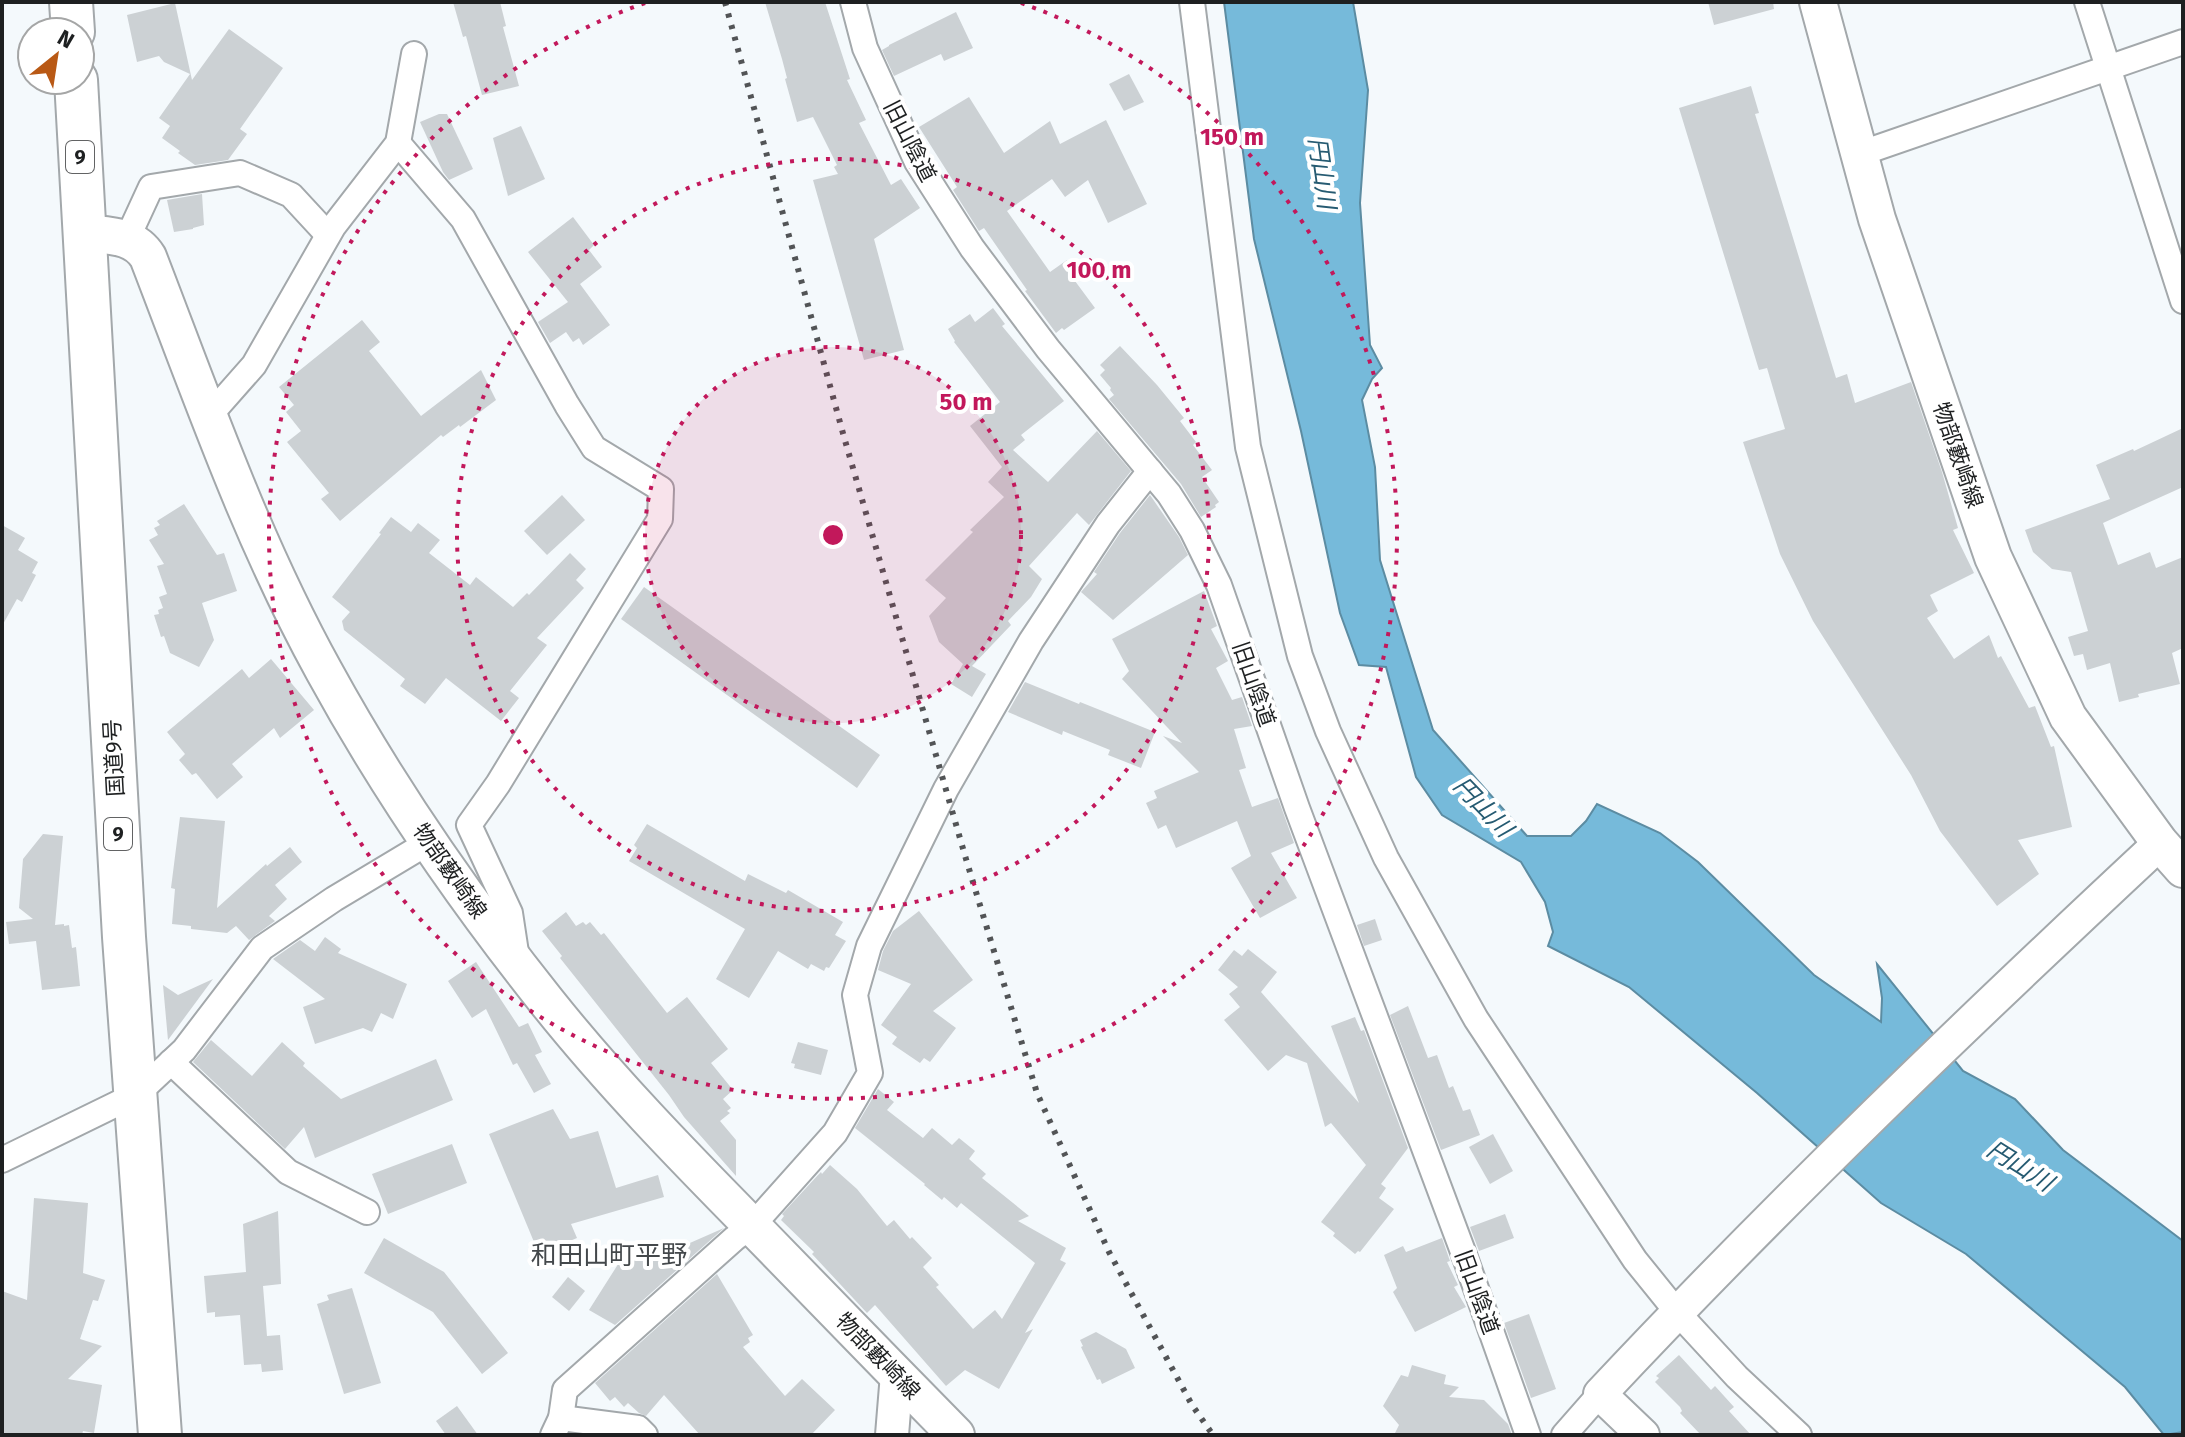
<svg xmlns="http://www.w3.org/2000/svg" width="2185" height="1437" font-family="'Fira Sans','Noto Sans JP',sans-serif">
<rect width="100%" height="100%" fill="#f4f9fc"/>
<polygon fill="#76bada" stroke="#5c8ca2" stroke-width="2" points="1224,2 1353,2 1368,90 1360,203 1370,345 1382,368 1372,379 1362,400 1375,467 1380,560 1433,730 1527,836 1571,836 1586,821 1597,804 1660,833 1698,862 1814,975 1881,1022 1882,998 1877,964 1963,1071 2015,1099 2063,1150 2183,1241 2183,1432 2164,1435 2125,1387 1966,1254 1881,1203 1757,1093 1629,987 1548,946 1553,932 1545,902 1521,862 1442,815 1416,777 1386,667 1359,665 1340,613 1301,431 1254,239"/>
<g fill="#ccd1d4">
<polygon points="453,2 500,2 506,26 503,27 519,86 482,95 466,36 463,37"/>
<polygon points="765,2 825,2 850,79 847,80 866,120 859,123 891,185 901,179 920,208 874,239 904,350 864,360 813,180 838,174 834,167 837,165 813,117 797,122 785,79 787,78 782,59"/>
<polygon points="1708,2 1773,2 1774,9 1714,25"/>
<polygon points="175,3 192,80 229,29 283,68 240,129 247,134 228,160 195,165 178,153 180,151 162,138 170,126 159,118 190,74 164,62 159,56 137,62 127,15"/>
<polygon points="956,12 973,48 944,61 941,54 894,76 882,50 889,46 889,45"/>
<polygon points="1129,74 1144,102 1124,111 1109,84"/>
<polygon points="1751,86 1759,113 1755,114 1836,378 1847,374 1855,403 1911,382 1942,472 1958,528 1953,530 1974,573 1930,595 1938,611 1927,618 1954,659 1989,635 1998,658 2001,656 2029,708 2035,706 2051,747 2054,746 2072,827 2018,840 2039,874 1997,906 1940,831 1911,775 1813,621 1780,554 1743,442 1785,429 1767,368 1759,370 1679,108"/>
<polygon points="969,97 1004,153 1050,121 1060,144 1106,120 1147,204 1108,223 1088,180 1065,197 1052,179 1007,211 1050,272 1067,260 1079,278 1075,281 1095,308 1064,330 1062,328 1056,333 1025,291 1027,290 984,228 979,231 953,190 957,187 919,127"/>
<polygon points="439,114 447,114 473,169 449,180 443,172 420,122"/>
<polygon points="521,126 545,179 508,196 493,138"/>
<polygon points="202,194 204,225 193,228 193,229 174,232 167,200"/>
<polygon points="573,217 594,245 589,250 602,267 580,284 610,325 583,345 579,338 573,342 566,332 550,343 538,322 568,302 528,252"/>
<polygon points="993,308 1005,324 1002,326 1064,401 1021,435 1025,440 1013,450 1048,482 1097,431 1131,471 1089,525 1077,513 1029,566 1042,579 1031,597 1008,621 1011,625 972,666 986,674 972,697 951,684 963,664 939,642 929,616 946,598 925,580 973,532 970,530 1004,497 988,482 1002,467 970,426 1000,402 954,342 955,341 948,329 970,314 975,322"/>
<polygon points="362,320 380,342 369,351 421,416 481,370 496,400 460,427 459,425 443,437 441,435 340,521 321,499 329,493 287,442 301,431 286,412 294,405 279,387"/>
<polygon points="1120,346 1157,385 1184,418 1180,421 1196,442 1193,445 1212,470 1202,477 1219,502 1215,505 1216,507 1201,517 1181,484 1109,399 1114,395 1110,390 1111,388 1100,375 1105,370 1100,365"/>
<polygon points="2183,428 2183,487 2103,523 2118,565 2150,552 2156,568 2183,557 2183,648 2172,653 2180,684 2138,694 2139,697 2119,702 2110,663 2087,670 2083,654 2074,656 2068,637 2088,631 2071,572 2052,569 2033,552 2025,530 2110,499 2096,465 2133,449 2134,451"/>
<polygon points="562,495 585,520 547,555 524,531"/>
<polygon points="1150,495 1179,537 1188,555 1113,620 1081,592 1097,574 1094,572 1120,533"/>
<polygon points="184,504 217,555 224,553 237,591 202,603 214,640 199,667 170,653 164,636 161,637 154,615 159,614 158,610 163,608 159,597 167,594 157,566 164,564 149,540 158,535 154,528 160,525 157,521"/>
<polygon points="391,517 411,532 418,523 440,540 429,553 470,585 476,577 513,607 527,593 529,595 570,553 586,569 576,580 584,588 537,638 547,645 510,691 519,698 501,721 446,678 425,704 400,686 405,679 344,630 342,621 350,612 332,597 381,534 379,533"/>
<polygon points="2,525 25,538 18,550 38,562 32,573 36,575 22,602 17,599 2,626"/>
<polygon points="644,587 880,755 857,788 621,619"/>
<polygon points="1204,591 1217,626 1211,629 1228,661 1216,668 1232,700 1242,697 1252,726 1234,729 1246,768 1239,770 1252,807 1278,798 1294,843 1271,853 1297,898 1260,918 1231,868 1251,856 1237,821 1176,848 1166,825 1158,829 1146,803 1157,798 1154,791 1199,772 1163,736 1182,743 1122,679 1129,671 1112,639"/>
<polygon points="271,659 314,710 280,738 274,728 232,764 243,777 217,799 196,773 192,775 179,760 185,754 167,732 242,669 249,678"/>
<polygon points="1025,682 1079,704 1080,702 1155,732 1141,768 1108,755 1110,750 1063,731 1062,735 1008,712"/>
<polygon points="180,817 225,821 217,908 266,864 267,866 290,847 302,862 275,885 287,899 269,916 275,921 249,940 236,926 227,933 191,929 191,926 172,924 175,889 171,888"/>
<polygon points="647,824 745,881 748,874 786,893 788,890 843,922 835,935 846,941 829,968 826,967 824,971 811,964 808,969 778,951 749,998 716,979 745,929 629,861 637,848 634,845"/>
<polygon points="43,834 63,836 55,925 64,924 64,926 69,925 72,948 76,947 80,986 42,990 36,941 9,944 6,922 33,919 19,908 23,859"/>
<polygon points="919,911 973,980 933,1011 956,1028 930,1062 924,1058 920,1063 892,1044 897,1037 881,1025 911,984 878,970 883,951 893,931"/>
<polygon points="566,912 576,926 583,922 586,925 590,922 601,935 604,933 667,1013 687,997 728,1049 711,1063 733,1090 723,1099 731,1108 727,1111 730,1113 720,1121 736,1140 736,1176 684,1117 669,1095 560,958 562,956 542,931"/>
<polygon points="1375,919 1382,940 1364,946 1357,925"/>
<polygon points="325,937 341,949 338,953 407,984 393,1019 381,1013 372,1032 363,1028 315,1044 303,1007 325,999 273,959 300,940 315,951"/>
<polygon points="1248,949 1277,972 1261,992 1359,1103 1331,1026 1355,1017 1361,1031 1364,1030 1408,1148 1381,1184 1386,1188 1379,1198 1394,1209 1360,1252 1358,1251 1355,1254 1333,1236 1335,1233 1321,1222 1366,1165 1331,1123 1325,1127 1307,1063 1286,1055 1268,1071 1224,1020 1240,1007 1229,994 1238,987 1218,970 1234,950 1242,956"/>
<polygon points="476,962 519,1027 528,1023 542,1052 535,1055 551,1084 534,1093 517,1063 513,1065 486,1009 472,1018 448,981"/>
<polygon points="213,979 168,1040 163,985 178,995"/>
<polygon points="1408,1006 1428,1058 1437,1055 1449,1088 1453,1086 1463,1111 1470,1109 1480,1135 1441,1150 1390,1015"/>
<polygon points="211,1040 252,1076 282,1042 305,1063 303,1066 341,1099 436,1059 453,1100 315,1158 304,1127 285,1149 193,1062"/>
<polygon points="798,1042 828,1050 821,1075 794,1068 795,1064 791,1063"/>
<polygon points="878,1089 894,1102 887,1110 923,1138 932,1128 952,1145 959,1138 975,1151 969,1159 986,1174 982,1178 1029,1216 1018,1221 1066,1248 1060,1260 1066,1263 1025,1333 1033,1329 999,1389 965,1370 946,1386 875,1305 867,1313 812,1254 814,1252 781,1220 784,1216 782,1214 818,1175 821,1172 822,1174 830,1165 857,1189 887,1226 894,1220 910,1239 912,1237 932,1258 923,1267 939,1285 936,1287 973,1329 995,1310 1002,1319 1035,1263 961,1203 957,1208 944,1197 942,1200 924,1185 925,1184 855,1128"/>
<polygon points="553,1109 570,1139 598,1131 616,1188 658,1175 664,1197 571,1224 577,1238 539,1254 489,1134"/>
<polygon points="1493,1134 1513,1171 1490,1184 1469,1147"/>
<polygon points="452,1144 467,1183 388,1214 372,1174"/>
<polygon points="34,1198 88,1203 83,1273 105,1280 98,1301 93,1300 80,1339 102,1346 68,1379 102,1385 94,1433 83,1431 82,1435 2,1435 2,1291 27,1300"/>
<polygon points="278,1211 281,1284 263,1286 267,1336 280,1335 283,1370 262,1372 261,1364 244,1365 240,1315 215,1317 215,1312 207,1313 204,1276 246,1272 243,1224"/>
<polygon points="1505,1214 1514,1238 1479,1251 1470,1227"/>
<polygon points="724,1228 615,1325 589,1310 622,1258 643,1252 662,1252 671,1258 683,1246"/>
<polygon points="384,1238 444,1272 508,1353 482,1374 433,1312 364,1273"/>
<polygon points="1442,1238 1450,1261 1447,1262 1458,1285 1454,1287 1466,1307 1415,1332 1393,1292 1397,1288 1384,1255 1403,1246 1406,1252"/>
<polygon points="717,1274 753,1335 748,1338 750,1342 743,1347 785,1396 802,1379 835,1410 811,1435 700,1435 664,1395 646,1416 639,1413 628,1403 624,1407 615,1397 610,1401 595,1383"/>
<polygon points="568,1277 585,1291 569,1311 552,1297"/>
<polygon points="352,1288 381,1383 344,1394 317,1304 329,1300 327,1295"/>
<polygon points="1529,1314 1556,1389 1531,1398 1504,1323"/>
<polygon points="1096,1332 1126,1349 1135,1368 1102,1384 1100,1379 1097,1380 1081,1347 1083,1346 1080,1340"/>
<polygon points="1679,1355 1711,1390 1715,1386 1734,1407 1729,1411 1751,1435 1701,1435 1680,1413 1682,1411 1680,1407 1655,1382 1659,1378 1656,1376"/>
<polygon points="1412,1365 1446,1375 1444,1384 1459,1387 1449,1397 1484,1400 1508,1424 1512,1435 1394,1435 1399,1425 1383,1406 1401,1375 1408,1377"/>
<polygon points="457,1406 478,1435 446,1435 436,1421"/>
</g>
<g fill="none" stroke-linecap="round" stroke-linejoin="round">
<g stroke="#a3a8ab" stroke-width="28">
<g id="minor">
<polyline points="853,2 865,48 917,162 972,248 1048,349 1169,494 1192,530 1219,585 1297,808 1462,1249 1528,1435"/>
<polyline points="1192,2 1248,447 1300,656 1328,731 1386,858 1476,1019 1635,1260 1677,1312 1737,1377 1799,1435"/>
<polyline points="2087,2 2183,301"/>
<polyline points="398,143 463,219 567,405 594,448 661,489 660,519 498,784 469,825 510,913 517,959"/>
<polyline points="1859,154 2183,42"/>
<polyline points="127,239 151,187 240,173 291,195 328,235"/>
<polyline points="209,416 254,365 333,227 398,143 414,54"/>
<polyline points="171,1062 288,1172 367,1212"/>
<polyline points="2,1160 137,1094 184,1050 262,948 334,899 429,842"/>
<polyline points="561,1418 638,1428 645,1435"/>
<polyline points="553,1435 561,1418 565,1390 735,1238 752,1226 835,1133 870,1073 855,995 869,946 946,789 1031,641 1108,524 1150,471"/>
<polyline points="1564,1435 1600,1394"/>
</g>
</g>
<g stroke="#a3a8ab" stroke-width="36">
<g id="tertiary">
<polyline points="892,1435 897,1374"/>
<path d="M1643 1435 1600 1394C1779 1203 1968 1022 2160 843"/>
</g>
</g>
<g stroke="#a3a8ab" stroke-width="40">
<g id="secondary">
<polyline points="1818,2 1877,219 1993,557 2068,717 2160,843 2183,869"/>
<path d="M84 233C108 236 134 234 148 257 202 397 251 539 324 671 388 788 464 898 547 1002 610 1081 682 1155 753 1227 821 1297 888 1366 956 1435"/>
</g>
</g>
<g stroke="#a3a8ab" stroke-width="46">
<g id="trunk">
<polyline points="71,2 73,32"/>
<polyline points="76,80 124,937 160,1435"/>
</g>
</g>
<use href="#minor" stroke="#fff" stroke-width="24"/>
<use href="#tertiary" stroke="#fff" stroke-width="32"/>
<use href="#secondary" stroke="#fff" stroke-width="36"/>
<use href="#trunk" stroke="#fff" stroke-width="42"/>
<polyline stroke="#525456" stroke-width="6" stroke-dasharray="4 8" stroke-linecap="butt" points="725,2 844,437 966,859 1037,1093 1109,1252 1192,1405 1213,1435"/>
</g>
<circle cx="833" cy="535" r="188" fill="#c2185b" fill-opacity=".12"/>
<g fill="none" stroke="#c2185b" stroke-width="4" stroke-dasharray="4 8">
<circle cx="833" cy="535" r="188"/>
<circle cx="833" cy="535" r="376"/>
<path d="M1021 3A564 564 0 1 1 645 3"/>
</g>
<g text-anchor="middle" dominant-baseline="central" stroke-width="8" stroke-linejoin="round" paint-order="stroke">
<g fill="#fff" stroke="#626364" stroke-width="2">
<rect x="66" y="141" width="28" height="32" rx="6"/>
<rect x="104" y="818" width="28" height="32" rx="6"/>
</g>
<g font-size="20" font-weight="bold" fill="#1e2021">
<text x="80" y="157">9</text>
<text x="118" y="834">9</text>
</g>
<g font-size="22" fill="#1e2021" stroke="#fff">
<text transform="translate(910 141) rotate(63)">旧山陰道</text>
<text transform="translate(1958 455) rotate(71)">物部藪崎線</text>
<text transform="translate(1254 684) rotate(71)">旧山陰道</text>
<text transform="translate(114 758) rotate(-93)">国道9号</text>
<text transform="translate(450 871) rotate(55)">物部藪崎線</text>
<text transform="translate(1477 1292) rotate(70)">旧山陰道</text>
<text transform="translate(878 1356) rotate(46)">物部藪崎線</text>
</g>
<g font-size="24" font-style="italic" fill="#265b72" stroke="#fff">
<text transform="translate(1322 173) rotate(82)">円山川</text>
<text transform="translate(1483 807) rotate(46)">円山川</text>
<text transform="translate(2020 1166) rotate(32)">円山川</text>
</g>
<g font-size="26" fill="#44484b" stroke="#fff">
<text x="609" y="1255">和田山町平野</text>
</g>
</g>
<circle cx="833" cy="535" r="12" fill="#c2185b" stroke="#fff" stroke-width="4"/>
<g font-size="24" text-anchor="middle" font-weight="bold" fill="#c2185b" stroke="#fff" stroke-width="8" stroke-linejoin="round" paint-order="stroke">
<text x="1232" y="145">150 m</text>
<text x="1099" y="278">100 m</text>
<text x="966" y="410">50 m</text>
</g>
<rect width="2185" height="1437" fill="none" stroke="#1e2021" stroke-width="8"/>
<g transform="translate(56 56) rotate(30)"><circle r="38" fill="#ffffff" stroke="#a5a6a6" stroke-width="2"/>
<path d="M0-6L14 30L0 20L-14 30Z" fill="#b95915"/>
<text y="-12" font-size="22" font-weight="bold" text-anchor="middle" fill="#1e2021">N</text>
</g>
</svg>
